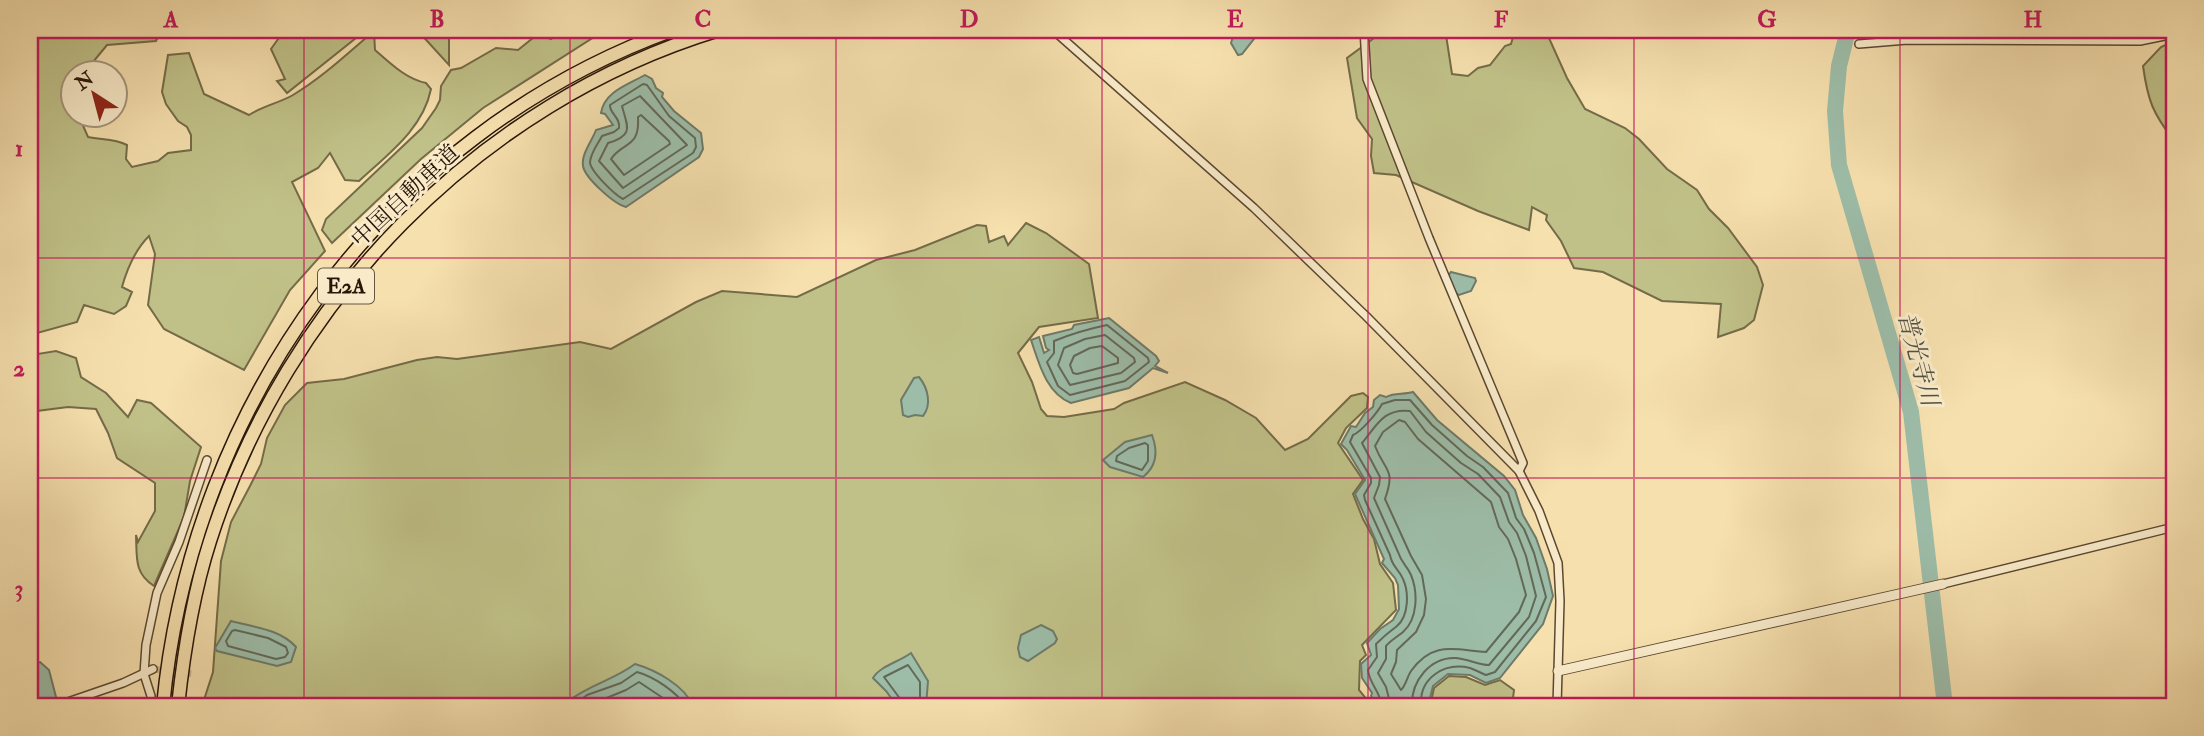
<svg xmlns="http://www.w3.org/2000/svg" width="2204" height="736" font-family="'IM FELL Double Pica','Noto Serif JP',serif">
<rect width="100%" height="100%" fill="#f6e0ae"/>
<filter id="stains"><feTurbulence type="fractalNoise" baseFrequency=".00286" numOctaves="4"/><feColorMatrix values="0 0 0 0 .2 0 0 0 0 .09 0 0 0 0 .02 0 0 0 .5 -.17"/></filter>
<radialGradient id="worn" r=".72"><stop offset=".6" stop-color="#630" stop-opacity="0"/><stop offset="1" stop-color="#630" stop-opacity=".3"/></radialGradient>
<g fill="#c0c188" stroke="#746b48" stroke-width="2">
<path d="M30 30H161L156 41 107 45 84 73 74 74V116H83L81 121 88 137C102 140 114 138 127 145L126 159 132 167 158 161 168 153 191 150V135L187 127 178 121 166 104 162 92 168 55 189 53 204 94 249 115C263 106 279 103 293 95 323 77 348 53 374 31L375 50C390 63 406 79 426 83L431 89C423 129 388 154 359 181L345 180 330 153 318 168 292 182 325 251 290 290 244 370 164 329 148 305 155 254 149 236C136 249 127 269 122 287L132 292 126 306 114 314 84 305 77 322 30 335Z"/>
<polygon points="282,30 366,30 287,93 277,81 285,79 271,49 283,32"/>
<polygon points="417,30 449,30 449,65"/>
<polygon points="562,30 605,30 483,108 421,159 332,243 322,230 326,219 422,128 436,108 440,100 441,86 451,70 461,68 496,48 518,50 538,34 551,39"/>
<polygon points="1385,30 1486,30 1503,37 1469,33 1446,35 1452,74 1468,76 1478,68 1490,65 1505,46 1511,44 1513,37 1503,30 1543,31 1549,38 1567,78 1585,109 1625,128 1639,139 1667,169 1697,190 1709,209 1728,228 1757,267 1763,285 1754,320 1744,328 1718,337 1721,304 1662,301 1603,272 1574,268 1561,241 1546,220 1547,215 1532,207 1529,230 1478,211 1396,175 1374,173 1371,156 1372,139 1357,118 1347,58"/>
<path d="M2174 41V141C2153 113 2148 102 2143 66L2161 47Z"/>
<polygon points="1026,223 1046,233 1089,264 1098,318 1039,327 1018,353 1032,382 1041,409 1047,416 1064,417 1114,409 1124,403 1185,382 1225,400 1256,418 1285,450 1308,439 1351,396 1363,393 1368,397 1367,408 1346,428 1338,443 1363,480 1353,494 1363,519 1374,539 1380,564 1393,583 1396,610 1362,645 1366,655 1360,661 1359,690 1372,706 202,706 213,672 221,561 231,522 250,486 261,464 267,438 285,405 307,383 344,379 417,360 437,357 457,359 580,342 611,349 696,302 722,291 797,297 876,260 915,250 977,225 986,226 989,242 1004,236 1008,245"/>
<path d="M30 350 32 355 56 351 76 358 81 377 106 393 128 417 137 400 151 403 201 447 190 481 184 517 154 586C134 573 137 558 136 535L138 542 155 511V483L117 458 108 433 96 409 68 407 37 411 34 432 30 442Z"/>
<polygon points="1449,676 1466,677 1485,685 1500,680 1514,690 1512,706 1430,706 1434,688"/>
</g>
<g fill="#9dbda9" stroke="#6e7a69" stroke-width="2">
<polygon points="1235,30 1261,30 1242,54 1238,55 1231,43"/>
<path d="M645 75 652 79 656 88 663 93 662 97 674 111 701 133 703 149 699 157 626 207C614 204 585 178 583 166 581 154 592 141 596 130L613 125 605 114 601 113C604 92 627 85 645 75Z"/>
<polygon points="1451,272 1475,278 1476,281 1471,291 1459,295 1456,293 1448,276"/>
<path d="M1109 318 1156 356 1159 361 1155 366 1168 373 1153 368 1129 388 1071 403C1046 393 1039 363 1031 340L1039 337 1044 353 1049 350 1046 348 1043 336 1072 329 1074 325Z"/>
<path d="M919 377C928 388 932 405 923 416L915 415 908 417 903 415 901 400 914 378Z"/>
<path d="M1413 392 1437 420 1504 476 1515 490 1523 515 1536 538 1547 569 1553 596 1543 624 1500 678 1486 683 1470 675 1448 674 1433 686 1428 706H1377L1371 696 1372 693 1362 678 1361 664 1371 655 1367 643 1380 629 1393 620 1399 609 1398 585 1395 578 1382 563 1384 559 1355 494 1365 480 1347 450 1341 444 1351 426 1356 427 1365 413 1373 407 1374 400 1380 395 1386 397C1395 392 1403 395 1413 392Z"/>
<path d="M1152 435C1158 451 1157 466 1143 477L1110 467 1103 460 1125 442Z"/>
<path d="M231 621C253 627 280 629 296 647L291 662 277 666 217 651 215 648Z"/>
<polygon points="1041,625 1053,631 1057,639 1055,643 1028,661 1020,657 1018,648 1021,635"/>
<path d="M911 653 928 681 926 706H897L886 691 873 678C880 666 899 662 911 653Z"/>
<polygon points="40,662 49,670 56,697 54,701 44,704 43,706 30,706 30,665"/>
<path d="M635 664C656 670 685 686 693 706H567V702C590 684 612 681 635 664Z"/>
</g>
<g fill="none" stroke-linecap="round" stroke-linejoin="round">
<g stroke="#626958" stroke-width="2">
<path d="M643 84 647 85 669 116 695 138 696 147 693 153 623 199C615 195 590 171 590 162 591 152 598 144 602 136L614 132 619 128C621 118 609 113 610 105Z"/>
<path d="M640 96 687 145 623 188 599 161 608 143C635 135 627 126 622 106Z"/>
<path d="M641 115 669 141 670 144 624 175 611 159C623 141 640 149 638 117Z"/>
<path d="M1107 325 1148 358 1149 362 1125 381 1070 395 1058 386 1047 362 1054 353V341C1071 334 1088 329 1107 325Z"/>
<polygon points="1105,335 1134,358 1135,362 1121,373 1070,385 1058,365 1064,348 1085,339"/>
<polygon points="1102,346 1118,358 1118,363 1077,374 1073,373 1070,365 1074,356 1090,348"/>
<path d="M1399 420 1405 422 1418 439 1491 502 1499 527 1508 539 1516 559 1526 595 1519 612 1486 652C1455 650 1433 640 1411 671 1407 677 1406 685 1401 690L1391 674 1396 662 1397 650 1416 632 1424 615 1426 599 1422 575 1411 556 1385 499C1396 468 1385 472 1375 446L1383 432Z"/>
<polygon points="1145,443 1148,445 1148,461 1142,470 1116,461 1117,456 1129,448"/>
<polygon points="235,630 268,638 286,647 288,653 285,657 276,659 228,646 226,641 232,631"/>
<path d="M573 706 587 695 621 683 637 672C655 677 676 692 686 706"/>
<polyline points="587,706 626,690 639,682 675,706"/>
<polyline points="902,706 901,700 884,677 908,665 920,682 920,706"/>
<path d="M1382 706C1380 691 1369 683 1368 670L1377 657 1376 644C1383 637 1389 632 1397 626 1409 616 1409 592 1403 579 1399 569 1392 567 1390 555L1365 500 1364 495 1371 483V478L1350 442 1353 435C1361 432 1378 412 1382 404L1395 400H1410L1432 425 1467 456 1483 467 1508 493 1516 518 1524 529 1534 553 1546 597 1536 621 1495 672 1486 675C1481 673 1476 670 1470 668 1444 662 1419 678 1421 706"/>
<path d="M1391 706 1386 687 1378 673 1386 659V646C1391 640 1397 637 1403 632 1418 619 1418 592 1411 575 1406 564 1402 564 1398 552L1374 498 1379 485 1380 477 1362 443C1377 425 1384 408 1410 411L1426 432 1461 463 1478 474 1500 497 1509 522 1517 533 1526 556 1536 596 1529 617 1489 665C1479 665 1468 659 1456 658 1430 657 1411 681 1412 706"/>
</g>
<polyline stroke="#9dbda9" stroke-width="16" points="1848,30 1839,66 1835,111 1839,165 1911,412 1945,706"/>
<polyline stroke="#cdb78d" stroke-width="7" stroke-dasharray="7 3.5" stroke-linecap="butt" points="153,669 193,674"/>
<g stroke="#5c4832" stroke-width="10">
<g id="minor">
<polyline points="1053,30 1254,208 1366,316 1519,471 1539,511 1558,563 1560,601 1557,706"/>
<polyline points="1364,30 1367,79 1429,238 1523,463 1519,471"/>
<polyline points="1859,44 1907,40 2140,41 2174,34"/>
<polyline points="1943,584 2174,527"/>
<polyline points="56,706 123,683 153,669"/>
<polyline points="150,706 151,696 144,674 146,645 157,593 179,542 207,460"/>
</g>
</g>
<g stroke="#5c4832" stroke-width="11">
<polyline id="tertiary" points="1558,671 1943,584"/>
</g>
<g stroke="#281508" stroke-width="15">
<g id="motorway">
<path d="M163 706C192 404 384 135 673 30"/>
<path d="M178 706C184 650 193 594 210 541 286 302 478 103 719 30"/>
</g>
</g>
<use href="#minor" stroke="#f9ebca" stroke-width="7"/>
<use href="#tertiary" stroke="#f9ebca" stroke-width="9"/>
<use href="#motorway" stroke="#f6e0ae" stroke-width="12"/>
</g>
<path fill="none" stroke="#c2185b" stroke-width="2" stroke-opacity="0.55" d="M304 30V706M570 30V706M836 30V706M1102 30V706M1368 30V706M1634 30V706M1900 30V706M30 258H2174M30 478H2174"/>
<g text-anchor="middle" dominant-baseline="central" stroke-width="6" stroke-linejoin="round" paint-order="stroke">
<rect fill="#f9ebca" stroke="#675542" stroke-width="2" x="318" y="268.5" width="56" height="35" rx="5"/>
<g font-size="21" font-weight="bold" fill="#281508">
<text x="346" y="286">E2A</text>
</g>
<g font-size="23" fill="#281508" stroke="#f9ebca">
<text transform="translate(405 196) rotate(-43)">中国自動車道</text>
</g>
<g font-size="24" font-style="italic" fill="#515040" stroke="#f9ebca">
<text transform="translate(1918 359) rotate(75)">普光寺川</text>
</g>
</g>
<rect width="2204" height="736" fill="none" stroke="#f6e0ae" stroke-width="77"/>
<g transform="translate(94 94) rotate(324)"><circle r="33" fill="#f9ebca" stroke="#a5957c" stroke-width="2"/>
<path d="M0-5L12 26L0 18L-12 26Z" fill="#8f2418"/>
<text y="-10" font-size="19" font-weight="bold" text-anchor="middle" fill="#281508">N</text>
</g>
<rect x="38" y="38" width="2128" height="660" fill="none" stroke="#c2185b" stroke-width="2.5"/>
<g font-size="23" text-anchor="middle" font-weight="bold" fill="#c2185b">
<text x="171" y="27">A</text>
<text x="437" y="27">B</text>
<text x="703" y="27">C</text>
<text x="969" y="27">D</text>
<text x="1235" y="27">E</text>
<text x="1501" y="27">F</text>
<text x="1767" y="27">G</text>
<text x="2033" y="27">H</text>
<text x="19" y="156">1</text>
<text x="19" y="376">2</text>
<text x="19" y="596">3</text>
</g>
<rect width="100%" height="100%" filter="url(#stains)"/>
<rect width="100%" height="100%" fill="url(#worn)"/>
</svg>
